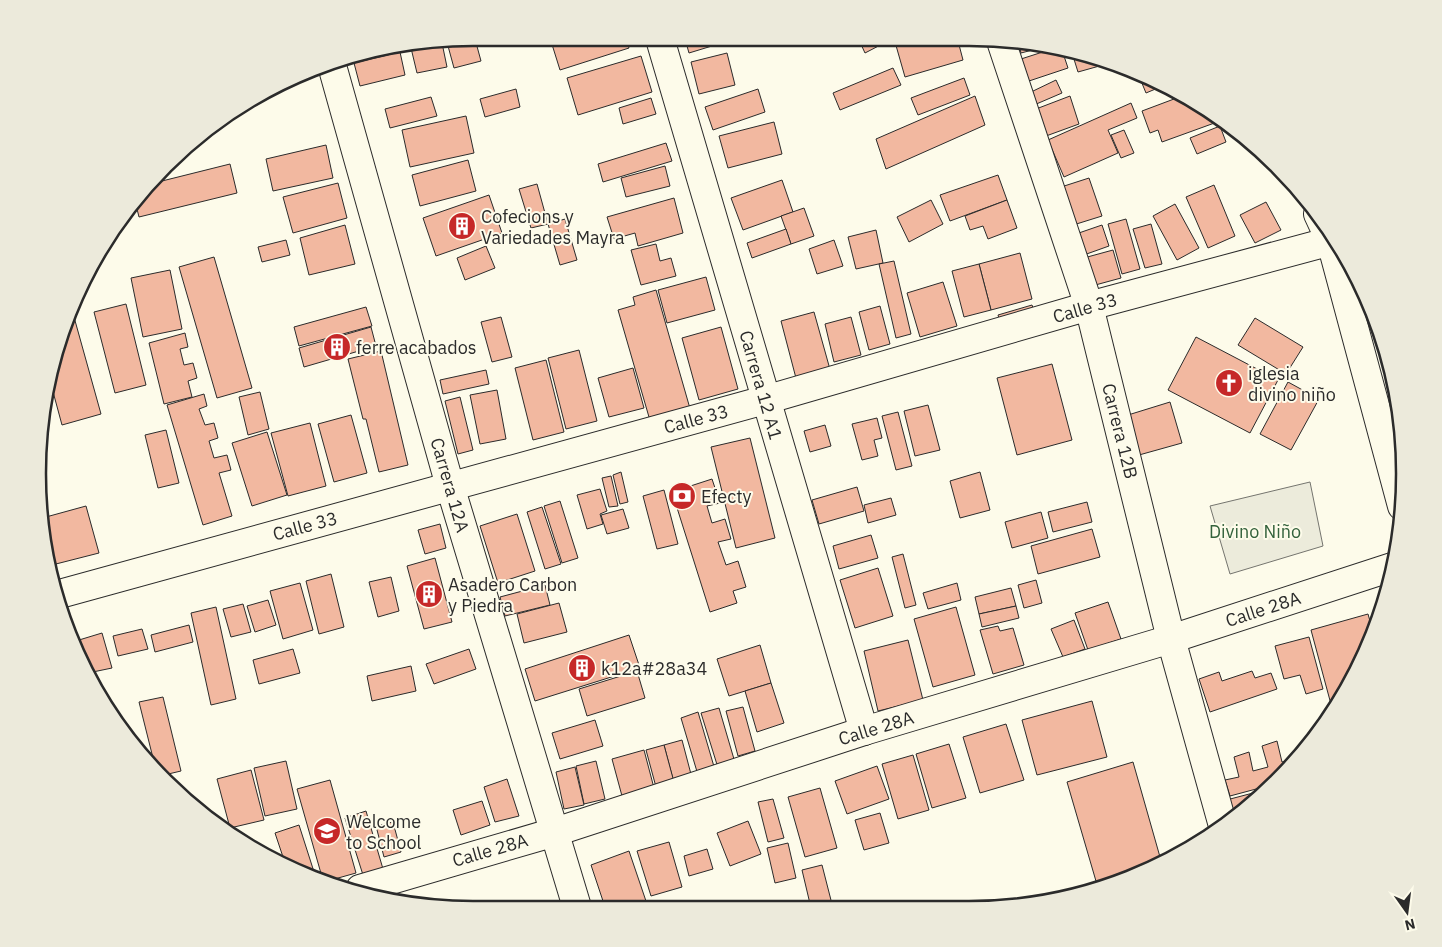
<svg xmlns="http://www.w3.org/2000/svg" width="1442" height="947" font-family="'IBM Plex Sans',sans-serif">
<rect width="100%" height="100%" fill="#fdfbea"/>
<polygon fill="#ecebdb" stroke="#74746e" points="1310,482 1323,546 1230,574 1210,506"/>
<g fill="#f2b8a0" stroke="#2b2b2b">
<polygon points="550,38 626,39 629,48 560,70"/>
<polygon points="475,39 481,61 454,68 448,46"/>
<polygon points="685,39 724,39 725,42 689,53"/>
<polygon points="859,40 890,40 865,53"/>
<polygon points="901,40 958,41 963,60 905,77 895,42"/>
<polygon points="1018,41 1026,41 1044,47 1021,53"/>
<polygon points="442,43 447,67 417,73 411,48"/>
<polygon points="1052,49 1063,53 1068,68 1029,81 1021,59"/>
<polygon points="400,52 405,75 360,86 354,63"/>
<polygon points="727,53 735,85 699,94 691,62"/>
<polygon points="641,56 652,92 578,115 567,78"/>
<polygon points="1073,56 1103,65 1078,72"/>
<polygon points="893,68 901,85 840,110 833,93"/>
<polygon points="1139,76 1161,82 1165,85 1146,93"/>
<polygon points="964,78 970,95 918,115 911,98"/>
<polygon points="1056,80 1062,93 1034,105 1029,93"/>
<polygon points="516,89 520,107 485,117 480,99"/>
<polygon points="758,89 765,112 713,130 705,107"/>
<polygon points="975,96 985,125 886,169 876,139"/>
<polygon points="1070,96 1079,124 1046,136 1036,109"/>
<polygon points="1182,96 1220,121 1162,142 1158,130 1150,133 1142,111"/>
<polygon points="431,97 437,116 390,128 385,109"/>
<polygon points="651,98 656,114 623,124 619,108"/>
<polygon points="1131,103 1137,118 1108,130 1118,153 1064,177 1048,140"/>
<polygon points="466,116 474,153 410,167 402,130"/>
<polygon points="774,122 782,154 728,168 719,136"/>
<polygon points="1220,126 1226,142 1197,154 1190,138"/>
<polygon points="1124,130 1134,153 1121,158 1111,135"/>
<polygon points="666,143 672,161 603,182 598,164"/>
<polygon points="326,145 333,178 273,191 266,159"/>
<polygon points="468,160 476,191 420,206 412,175"/>
<polygon points="230,164 237,193 139,217 135,201 154,183"/>
<polygon points="665,166 670,186 626,197 621,178"/>
<polygon points="998,175 1007,200 950,221 940,195"/>
<polygon points="1089,178 1102,216 1070,226 1058,188"/>
<polygon points="782,180 793,212 743,230 731,198"/>
<polygon points="338,183 347,218 293,233 283,197"/>
<polygon points="537,184 548,224 531,228 519,189"/>
<polygon points="1214,185 1235,236 1208,248 1186,197"/>
<polygon points="489,195 502,233 436,256 423,218"/>
<polygon points="674,198 683,233 638,246 635,233 614,239 607,217"/>
<polygon points="931,200 943,224 909,242 897,217"/>
<polygon points="1007,200 1017,228 988,239 983,226 970,230 965,216"/>
<polygon points="1266,202 1281,230 1255,243 1240,215"/>
<polygon points="1175,204 1199,248 1177,260 1153,216"/>
<polygon points="804,208 814,236 791,244 781,216"/>
<polygon points="565,219 577,260 560,265 548,224"/>
<polygon points="1126,219 1140,269 1122,274 1108,224"/>
<polygon points="1151,224 1162,264 1145,268 1133,229"/>
<polygon points="345,225 355,264 309,275 300,238"/>
<polygon points="1102,225 1109,246 1081,256 1073,235"/>
<polygon points="786,229 791,244 752,258 747,243"/>
<polygon points="876,230 883,263 856,269 848,237"/>
<polygon points="286,240 290,255 262,262 258,247"/>
<polygon points="834,240 843,266 817,274 809,249"/>
<polygon points="656,244 660,261 671,258 676,276 641,285 631,250"/>
<polygon points="486,246 495,268 465,280 457,258"/>
<polygon points="1113,250 1121,278 1088,287 1080,259"/>
<polygon points="1020,253 1032,299 991,310 979,264"/>
<polygon points="214,257 252,388 217,398 179,267"/>
<polygon points="894,261 911,334 896,338 879,264"/>
<polygon points="979,264 991,310 964,317 952,271"/>
<polygon points="170,270 182,329 143,337 131,278"/>
<polygon points="706,277 715,310 667,323 658,290"/>
<polygon points="943,282 957,326 920,337 907,293"/>
<polygon points="656,290 691,412 651,424 618,310 635,305 633,297"/>
<polygon points="126,304 146,385 115,393 94,312"/>
<polygon points="1032,305 1037,319 1002,329 998,315"/>
<polygon points="880,306 890,344 869,350 859,312"/>
<polygon points="366,307 372,326 299,346 294,327"/>
<polygon points="814,312 831,373 797,382 781,321"/>
<polygon points="74,317 101,414 62,425 52,388 68,318"/>
<polygon points="501,317 512,357 492,362 481,322"/>
<polygon points="851,317 861,355 834,362 825,324"/>
<polygon points="1255,318 1303,347 1286,374 1238,345"/>
<polygon points="371,327 376,346 304,367 299,348"/>
<polygon points="721,327 738,389 699,400 682,338"/>
<polygon points="185,333 188,347 180,349 184,365 193,363 197,378 188,381 192,397 164,404 149,343"/>
<polygon points="1196,337 1278,380 1250,433 1168,390"/>
<polygon points="579,350 597,421 566,429 548,358"/>
<polygon points="381,351 408,465 379,472 366,419 363,419 348,359"/>
<polygon points="546,360 564,432 533,440 515,368"/>
<polygon points="1052,364 1072,440 1017,455 997,378"/>
<polygon points="633,368 644,408 609,417 598,378"/>
<polygon points="486,370 489,384 443,394 440,380"/>
<polygon points="1288,382 1319,399 1291,450 1260,434"/>
<polygon points="497,390 506,439 480,444 470,395"/>
<polygon points="260,392 269,429 248,435 239,397"/>
<polygon points="204,394 207,406 199,409 205,425 214,423 218,438 209,441 214,458 227,455 231,470 219,473 232,516 203,525 167,405"/>
<polygon points="460,397 473,450 458,454 445,401"/>
<polygon points="1170,402 1182,443 1139,455 1128,415"/>
<polygon points="1396,402 1400,421 1385,424 1381,405"/>
<polygon points="928,405 940,450 915,456 904,411"/>
<polygon points="898,412 912,466 896,470 882,416"/>
<polygon points="351,415 367,473 334,482 318,424"/>
<polygon points="877,418 882,438 874,440 878,456 862,460 852,424"/>
<polygon points="310,423 326,486 288,496 271,433"/>
<polygon points="825,425 831,446 810,452 804,431"/>
<polygon points="1401,428 1404,445 1403,458 1387,431"/>
<polygon points="166,430 179,483 158,488 145,435"/>
<polygon points="267,432 287,495 252,506 232,443"/>
<polygon points="750,438 775,538 736,548 711,447"/>
<polygon points="621,472 628,502 620,504 613,475"/>
<polygon points="980,472 990,510 960,518 950,481"/>
<polygon points="611,476 618,506 609,507 602,478"/>
<polygon points="712,479 720,503 707,506 712,523 725,519 731,539 718,542 726,565 738,561 746,587 733,591 737,603 710,612 672,492"/>
<polygon points="857,487 864,511 819,524 812,500"/>
<polygon points="600,489 607,511 600,514 603,524 587,529 577,495"/>
<polygon points="664,490 678,544 657,549 643,496"/>
<polygon points="891,498 896,515 868,523 864,505"/>
<polygon points="560,501 578,558 562,563 544,506"/>
<polygon points="1087,502 1092,522 1053,532 1048,512"/>
<polygon points="86,506 99,553 52,565 46,517"/>
<polygon points="542,507 561,564 545,569 527,512"/>
<polygon points="623,509 629,528 607,534 601,515"/>
<polygon points="1041,512 1048,538 1012,548 1005,522"/>
<polygon points="517,514 535,571 498,583 480,526"/>
<polygon points="440,524 446,548 425,554 418,530"/>
<polygon points="1092,529 1100,557 1038,574 1031,546"/>
<polygon points="871,535 878,558 839,569 833,546"/>
<polygon points="903,554 916,605 905,608 892,557"/>
<polygon points="435,558 452,622 424,629 407,566"/>
<polygon points="878,568 893,616 855,628 840,580"/>
<polygon points="331,574 344,627 319,634 306,581"/>
<polygon points="391,577 399,611 378,617 369,582"/>
<polygon points="1036,580 1042,603 1024,608 1018,585"/>
<polygon points="300,583 313,630 283,639 270,591"/>
<polygon points="957,583 961,600 928,609 923,593"/>
<polygon points="545,585 550,605 505,616 500,597"/>
<polygon points="1011,588 1016,606 979,614 975,597"/>
<polygon points="268,600 276,625 255,632 247,606"/>
<polygon points="1108,602 1121,639 1088,650 1075,613"/>
<polygon points="559,603 567,632 524,643 517,614"/>
<polygon points="243,604 251,632 231,637 223,609"/>
<polygon points="1016,606 1019,618 982,627 979,614"/>
<polygon points="216,607 236,699 211,705 191,613"/>
<polygon points="956,607 975,675 933,687 914,619"/>
<polygon points="1368,614 1373,632 1346,692 1335,707 1332,708 1311,630"/>
<polygon points="1074,620 1085,649 1063,657 1051,629"/>
<polygon points="189,625 193,642 155,652 151,635"/>
<polygon points="998,626 1000,631 1013,628 1024,665 993,674 980,630"/>
<polygon points="142,629 148,649 118,656 113,636"/>
<polygon points="102,633 112,668 88,673 79,640"/>
<polygon points="629,635 640,668 535,701 525,669"/>
<polygon points="1309,637 1323,689 1306,694 1300,675 1284,679 1275,646"/>
<polygon points="908,640 923,700 878,711 864,651"/>
<polygon points="760,645 771,683 729,696 717,659"/>
<polygon points="293,649 300,673 259,684 253,660"/>
<polygon points="469,649 476,669 434,684 426,664"/>
<polygon points="411,666 416,691 372,701 367,676"/>
<polygon points="637,671 645,698 587,716 579,689"/>
<polygon points="1252,671 1255,678 1271,673 1277,689 1210,712 1199,679 1219,672 1222,681"/>
<polygon points="771,683 784,723 757,732 745,691"/>
<polygon points="163,697 181,771 164,775 154,762 139,702"/>
<polygon points="1092,701 1107,757 1037,775 1022,720"/>
<polygon points="743,707 755,751 738,756 726,711"/>
<polygon points="719,708 736,766 719,771 701,713"/>
<polygon points="698,712 715,770 698,775 681,718"/>
<polygon points="595,720 603,746 560,759 552,733"/>
<polygon points="1006,724 1024,780 980,793 963,737"/>
<polygon points="682,740 692,778 674,783 664,745"/>
<polygon points="1277,741 1282,762 1299,757 1296,761 1271,785 1230,796 1225,780 1239,777 1234,757 1249,752 1253,771 1268,767 1262,746"/>
<polygon points="949,744 966,798 932,808 916,754"/>
<polygon points="664,745 674,782 656,787 646,750"/>
<polygon points="644,750 654,788 622,796 612,759"/>
<polygon points="913,755 929,810 898,819 882,764"/>
<polygon points="286,761 297,809 265,816 254,768"/>
<polygon points="596,761 605,799 584,804 576,766"/>
<polygon points="1133,762 1162,864 1098,888 1067,782"/>
<polygon points="877,766 889,799 847,814 835,781"/>
<polygon points="575,767 584,805 564,809 556,772"/>
<polygon points="251,770 264,820 230,828 217,779"/>
<polygon points="507,779 519,816 495,822 484,787"/>
<polygon points="330,780 356,873 331,880 322,877 297,789"/>
<polygon points="820,788 837,848 805,857 788,797"/>
<polygon points="1253,793 1255,800 1243,811 1219,817 1215,803"/>
<polygon points="773,799 784,838 768,842 758,802"/>
<polygon points="482,801 490,825 461,835 453,810"/>
<polygon points="366,811 383,869 363,875 345,818"/>
<polygon points="880,813 889,843 864,850 855,820"/>
<polygon points="748,821 761,854 730,866 717,833"/>
<polygon points="393,822 401,852 384,857 376,826"/>
<polygon points="299,825 315,875 286,866 275,833"/>
<polygon points="669,842 682,887 651,896 637,851"/>
<polygon points="788,843 796,878 775,883 767,848"/>
<polygon points="707,849 713,869 689,876 684,856"/>
<polygon points="629,851 648,907 605,907 591,865"/>
<polygon points="822,865 833,908 811,908 802,870"/>
</g>
<g fill="none" stroke-linecap="round" stroke-linejoin="round">
<g stroke="#2b2b2b" stroke-width="30">
<g id="street">
<polyline points="660,39 864,731"/>
<polyline points="1001,41 1089,306 1171,639 1223,826"/>
<polyline points="331,62 450,486 577,907"/>
<polyline points="1318,214 1331,242 1402,506"/>
<polyline points="56,595 765,400 1089,306 1335,240"/>
<polyline points="360,889 555,832 864,731 1171,639 1392,567"/>
</g>
</g>
<use href="#street" stroke="#fdfbea" stroke-width="28"/>
</g>
<defs>
<g id="building-disc" transform="scale(1.4375)"><circle r="9.5" fill="#c62828" stroke="#fdfbea"/><path d="M-4-6H4V6H1V3H-1V6H-4ZM-2.5-4.3h1.7v1.8h-1.7ZM.8-4.3h1.7v1.8H.8ZM-2.5-1h1.7V.8h-1.7ZM.8-1h1.7V.8H.8Z" fill="#fff"/></g>
<g id="church-disc" transform="scale(1.4375)"><circle r="9.5" fill="#c62828" stroke="#fdfbea"/><path d="M-1.2-6h2.4v3.5h3.3v2.4h-3.3V6h-2.4V-.1h-3.3v-2.4h3.3Z" fill="#fff"/></g>
<g id="bank-disc" transform="scale(1.4375)"><circle r="9.5" fill="#c62828" stroke="#fdfbea"/><path d="M-6-4H6V4H-6ZM0-2.3a2.3 2.3 0 1 0 0 4.6a2.3 2.3 0 1 0 0-4.6Z" fill="#fff"/></g>
<g id="school-disc" transform="scale(1.4375)"><circle r="9.5" fill="#c62828" stroke="#fdfbea"/><path d="M0-5L7-2L0 1L-7-2ZM-4 1L0 2.5L4 1V4Q0 6-4 4Z" fill="#fff"/></g>
</defs>
<g fill-rule="evenodd">
<use href="#building-disc" x="462" y="226"/>
<use href="#building-disc" x="337" y="347"/>
<use href="#church-disc" x="1229" y="383"/>
<use href="#bank-disc" x="682" y="496"/>
<use href="#building-disc" x="429" y="594"/>
<use href="#building-disc" x="582" y="668"/>
<use href="#school-disc" x="327" y="831"/>
</g>
<g text-anchor="middle" dominant-baseline="central" stroke-width="4" stroke-linejoin="round" paint-order="stroke">
<g font-size="18" fill="#2b2b2b" stroke="#fdfbea" text-anchor="start">
<text x="481" y="216">Cofecions y<tspan x="481" dy="21">Variedades Mayra</tspan></text>
<text x="356" y="347">ferre acabados</text>
<text x="1248" y="373">iglesia<tspan x="1248" dy="21">divino niño</tspan></text>
<text x="701" y="496">Efecty</text>
<text x="448" y="584">Asadero Carbon<tspan x="448" dy="21">y Piedra</tspan></text>
<text x="601" y="668">k12a#28a34</text>
<text x="346" y="821">Welcome<tspan x="346" dy="21">to School</tspan></text>
</g>
<g font-size="18" fill="#2b2b2b" stroke="#fdfbea">
<text transform="translate(1085 308) rotate(-16)">Calle 33</text>
<text transform="translate(761 385) rotate(74)">Carrera 12 A1</text>
<text transform="translate(696 419) rotate(-15)">Calle 33</text>
<text transform="translate(1120 431) rotate(76)">Carrera 12B</text>
<text transform="translate(450 485) rotate(74)">Carrera 12A</text>
<text transform="translate(305 526) rotate(-15)">Calle 33</text>
<text transform="translate(1263 609) rotate(-18)">Calle 28A</text>
<text transform="translate(876 728) rotate(-17)">Calle 28A</text>
<text transform="translate(490 850) rotate(-16)">Calle 28A</text>
</g>
<g font-size="18" fill="#34623c" stroke="#fdfbea">
<text x="1255" y="531">Divino Niño</text>
</g>
</g>
<path d="M0 0H1442V947H0ZM473 46H969A427 427 0 0 1 1396 473V474A427 427 0 0 1 969 901H473A427 427 0 0 1 46 474V473A427 427 0 0 1 473 46Z" fill="#eceadb" fill-rule="evenodd"/>
<path fill="none" stroke="#2b2b2b" stroke-width="2.5" d="M473 46H969A427 427 0 0 1 1396 473V474A427 427 0 0 1 969 901H473A427 427 0 0 1 46 474V473A427 427 0 0 1 473 46Z"/>
<g transform="translate(1407 912) rotate(166)" stroke="#fdfbea" stroke-width="4" paint-order="stroke">
<path d="M0-4L9 19L0 12L-9 19Z" fill="#2b2b2b"/>
<text y="-8" font-size="14" font-weight="bold" text-anchor="middle" fill="#2b2b2b">N</text>
</g>
</svg>
